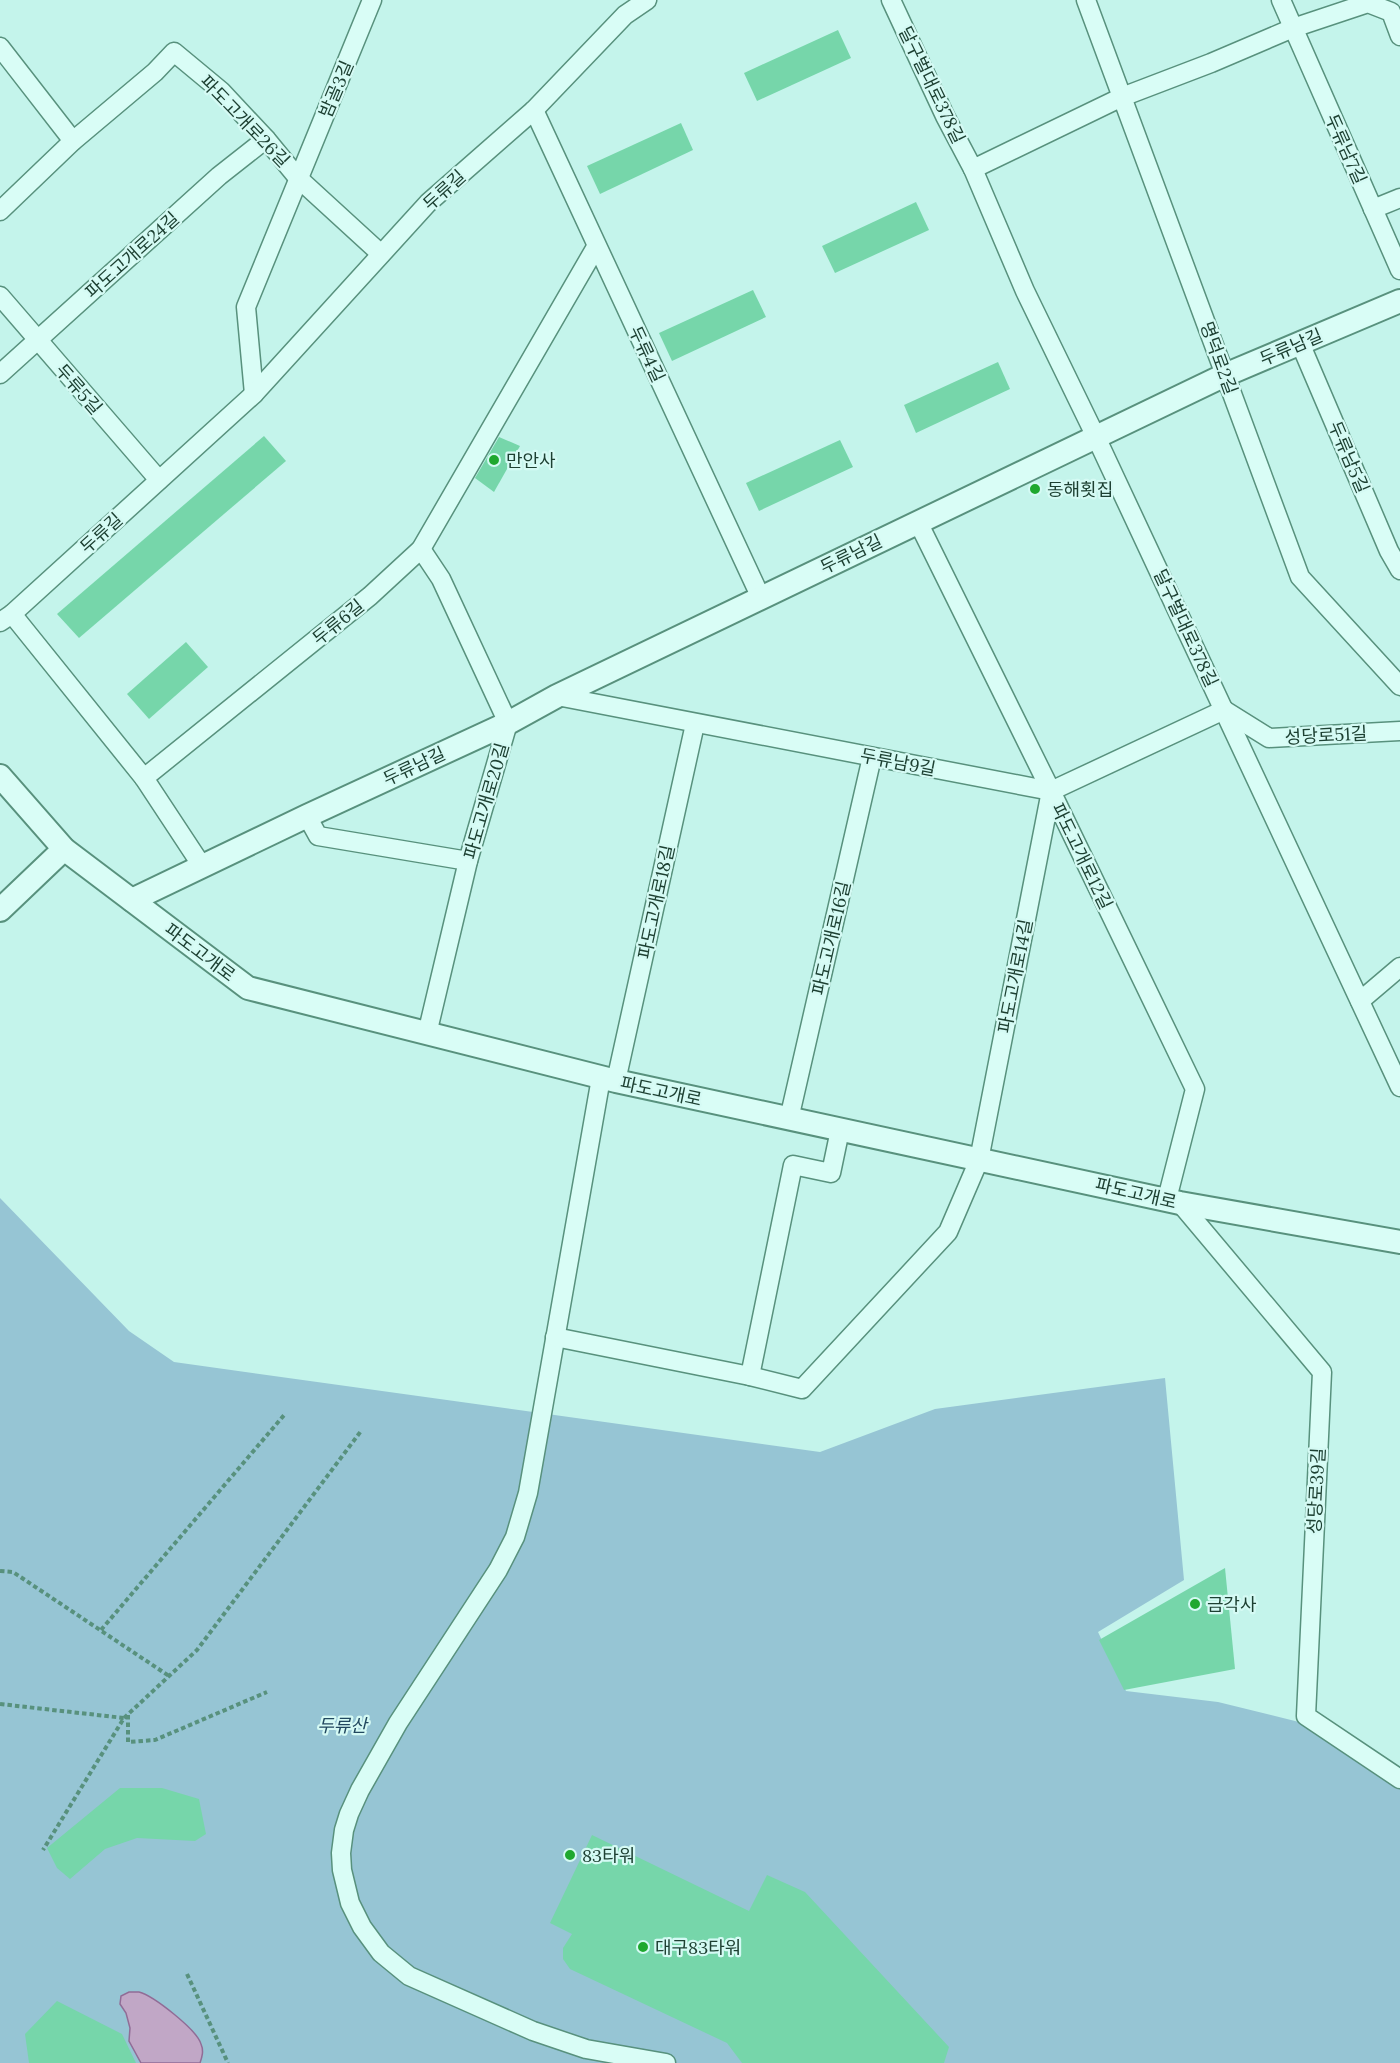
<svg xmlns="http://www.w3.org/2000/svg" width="1400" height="2063" font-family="Lora,'Noto Sans KR',serif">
<rect width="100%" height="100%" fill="#c4f4eb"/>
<polygon fill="#96c5d4" points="0,1198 129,1331 174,1362 820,1452 935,1409 1165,1378 1184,1580 1098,1632 1126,1691 1218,1702 1299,1722 1400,1789 1400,2063 0,2063"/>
<path fill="#c1a7c6" stroke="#916c96" stroke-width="1.5" d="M129 1992C133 1992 136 1992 139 1992 154 1996 197 2030 201 2044 204 2051 202 2057 200 2063H141L129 2041 130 2028 126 2013 120 2004 121 1996Z"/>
<g fill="#76d6aa">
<polygon points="838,30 851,58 757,101 744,73"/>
<polygon points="681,123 693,150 600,194 587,166"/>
<polygon points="916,202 929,230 835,273 822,246"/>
<polygon points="753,290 766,317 672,361 659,333"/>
<polygon points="998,362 1010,389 916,433 904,405"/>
<polygon points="264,436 286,461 79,638 57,614"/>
<polygon points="499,437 520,446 494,492 475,478"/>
<polygon points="840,440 853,467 759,511 746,483"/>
<polygon points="186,642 208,667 149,719 127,694"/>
<polygon points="1225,1568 1235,1669 1124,1690 1099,1640"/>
<polygon points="120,1788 162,1788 199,1799 206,1834 195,1841 137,1838 105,1849 70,1879 57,1868 47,1848"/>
<polygon points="592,1835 749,1911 767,1875 805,1892 949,2047 944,2063 742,2063 727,2043 570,1969 563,1959 563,1948 572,1934 550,1923"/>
<polygon points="57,2001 122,2034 136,2063 29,2063 25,2034"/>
</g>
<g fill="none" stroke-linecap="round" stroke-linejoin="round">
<g stroke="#58917d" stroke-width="21">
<g id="minor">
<polyline points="891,0 945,116 973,169 1025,291 1096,437 1400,1087"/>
<polyline points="1086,0 1300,577 1400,686"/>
<polyline points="1281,0 1400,270"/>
<polyline points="0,47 73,141"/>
<polyline points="534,110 761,598"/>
<polyline points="973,169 1122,97 1211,63 1293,28 1368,3 1391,12 1400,36"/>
<polyline points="1373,209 1400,198"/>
<polyline points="0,211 73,141 155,72 174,52 221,91 266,139 298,178 381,254"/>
<polyline points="0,296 159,480"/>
<polyline points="1300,343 1389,551 1400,570"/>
<polyline points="0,374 219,176 266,139"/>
<polyline points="254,394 246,307 372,0"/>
<polyline points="918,522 1051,791 1195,1089 1167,1199"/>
<polyline points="421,549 441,579 508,723 468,861 427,1034"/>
<polyline points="12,614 144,778 370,596 421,549 596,247"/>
<polyline points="0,622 12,614 254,394 428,203 534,110 625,15 647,0"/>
<polyline points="557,696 1051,791 1224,710"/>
<polyline points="1224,710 1269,738 1400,731"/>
<polyline points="144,778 202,866"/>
<polyline points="307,816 318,836 468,861"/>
<polyline points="1360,1001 1400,967"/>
<polyline points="601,1078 528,1493 515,1537 498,1570 398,1723 360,1790 349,1814 344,1830 341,1853 342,1870 350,1903 362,1927 381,1953 409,1976 533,2031 586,2049 666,2063"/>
<polyline points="616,1081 695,724"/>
<polyline points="789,1119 872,757"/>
<polyline points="1180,1203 1322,1372 1306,1716 1400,1779"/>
<polyline points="555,1337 750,1376 793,1165 831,1173 840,1130"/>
<polyline points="750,1376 802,1389 948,1232 979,1160 1051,791"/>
</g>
</g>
<g stroke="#58917d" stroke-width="26">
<g id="tertiary">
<polyline points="0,776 64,849 248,988 616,1081 1180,1203 1400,1242"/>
<polyline points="132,900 307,816 508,723 557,696 1225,375 1400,301"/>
<polyline points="0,910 64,849"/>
</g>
</g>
<g stroke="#58917d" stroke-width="4" stroke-dasharray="4.5 3" stroke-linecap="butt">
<polyline points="0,1571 13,1572 169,1676"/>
<polyline points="101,1630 285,1414"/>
<polyline points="0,1704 124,1718 43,1850"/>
<polyline points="128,1715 128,1742 155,1740 267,1692"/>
<polyline points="124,1718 197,1650 361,1431"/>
<polyline points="187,1974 228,2063"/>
</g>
<use href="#minor" stroke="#d9fdf6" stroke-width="18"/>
<use href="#tertiary" stroke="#d9fdf6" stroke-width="22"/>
</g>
<g fill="#1fa82f" stroke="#d5faf4" stroke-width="2">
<circle cx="494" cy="460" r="6"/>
<circle cx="1035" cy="489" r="6"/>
<circle cx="1195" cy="1604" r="6"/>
<circle cx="570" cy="1855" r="6"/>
<circle cx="643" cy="1947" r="6"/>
</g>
<g text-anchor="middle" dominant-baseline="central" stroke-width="4.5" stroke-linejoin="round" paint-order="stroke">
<g font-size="18" fill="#1d4032" stroke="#d5faf4">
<text transform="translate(932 85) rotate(64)">달구벌대로378길</text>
<text transform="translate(336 89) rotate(-67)">밤골3길</text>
<text transform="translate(245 121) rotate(46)">파도고개로26길</text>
<text transform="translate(1346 149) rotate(66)">두류남7길</text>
<text transform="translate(444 190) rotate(-42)">두류길</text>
<text transform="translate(132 255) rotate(-42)">파도고개로24길</text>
<text transform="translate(1291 347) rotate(-23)">두류남길</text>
<text transform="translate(647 354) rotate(65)">두류4길</text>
<text transform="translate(1219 358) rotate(70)">명덕로2길</text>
<text transform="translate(79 389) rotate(49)">두류5길</text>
<text transform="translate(1349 457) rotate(67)">두류남5길</text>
<text transform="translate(101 533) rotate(-42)">두류길</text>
<text transform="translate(851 554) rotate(-26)">두류남길</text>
<text transform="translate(338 622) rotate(-39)">두류6길</text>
<text transform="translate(1186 628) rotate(65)">달구벌대로378길</text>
<text transform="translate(1326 735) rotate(-3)">성당로51길</text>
<text transform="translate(898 762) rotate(11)">두류남9길</text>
<text transform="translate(414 766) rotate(-25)">두류남길</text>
<text transform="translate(486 801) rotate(-74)">파도고개로20길</text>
<text transform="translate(1082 856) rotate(64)">파도고개로12길</text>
<text transform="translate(656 902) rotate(-78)">파도고개로18길</text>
<text transform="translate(831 938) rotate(-77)">파도고개로16길</text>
<text transform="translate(200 952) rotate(37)">파도고개로</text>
<text transform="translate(1015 976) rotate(-79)">파도고개로14길</text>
<text transform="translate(661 1091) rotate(12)">파도고개로</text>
<text transform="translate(1136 1193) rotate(13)">파도고개로</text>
<text transform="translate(1316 1491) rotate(-87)">성당로39길</text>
</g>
<g font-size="18" fill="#1d4032" stroke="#d5faf4" text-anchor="start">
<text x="506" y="460">만안사</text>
<text x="1047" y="489">동해횟집</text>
<text x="1207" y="1604">금각사</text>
<text x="582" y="1855">83타워</text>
<text x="655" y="1947">대구83타워</text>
</g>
<g font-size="18" font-style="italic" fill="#21485f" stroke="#d5faf4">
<text x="342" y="1725">두류산</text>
</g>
</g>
</svg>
